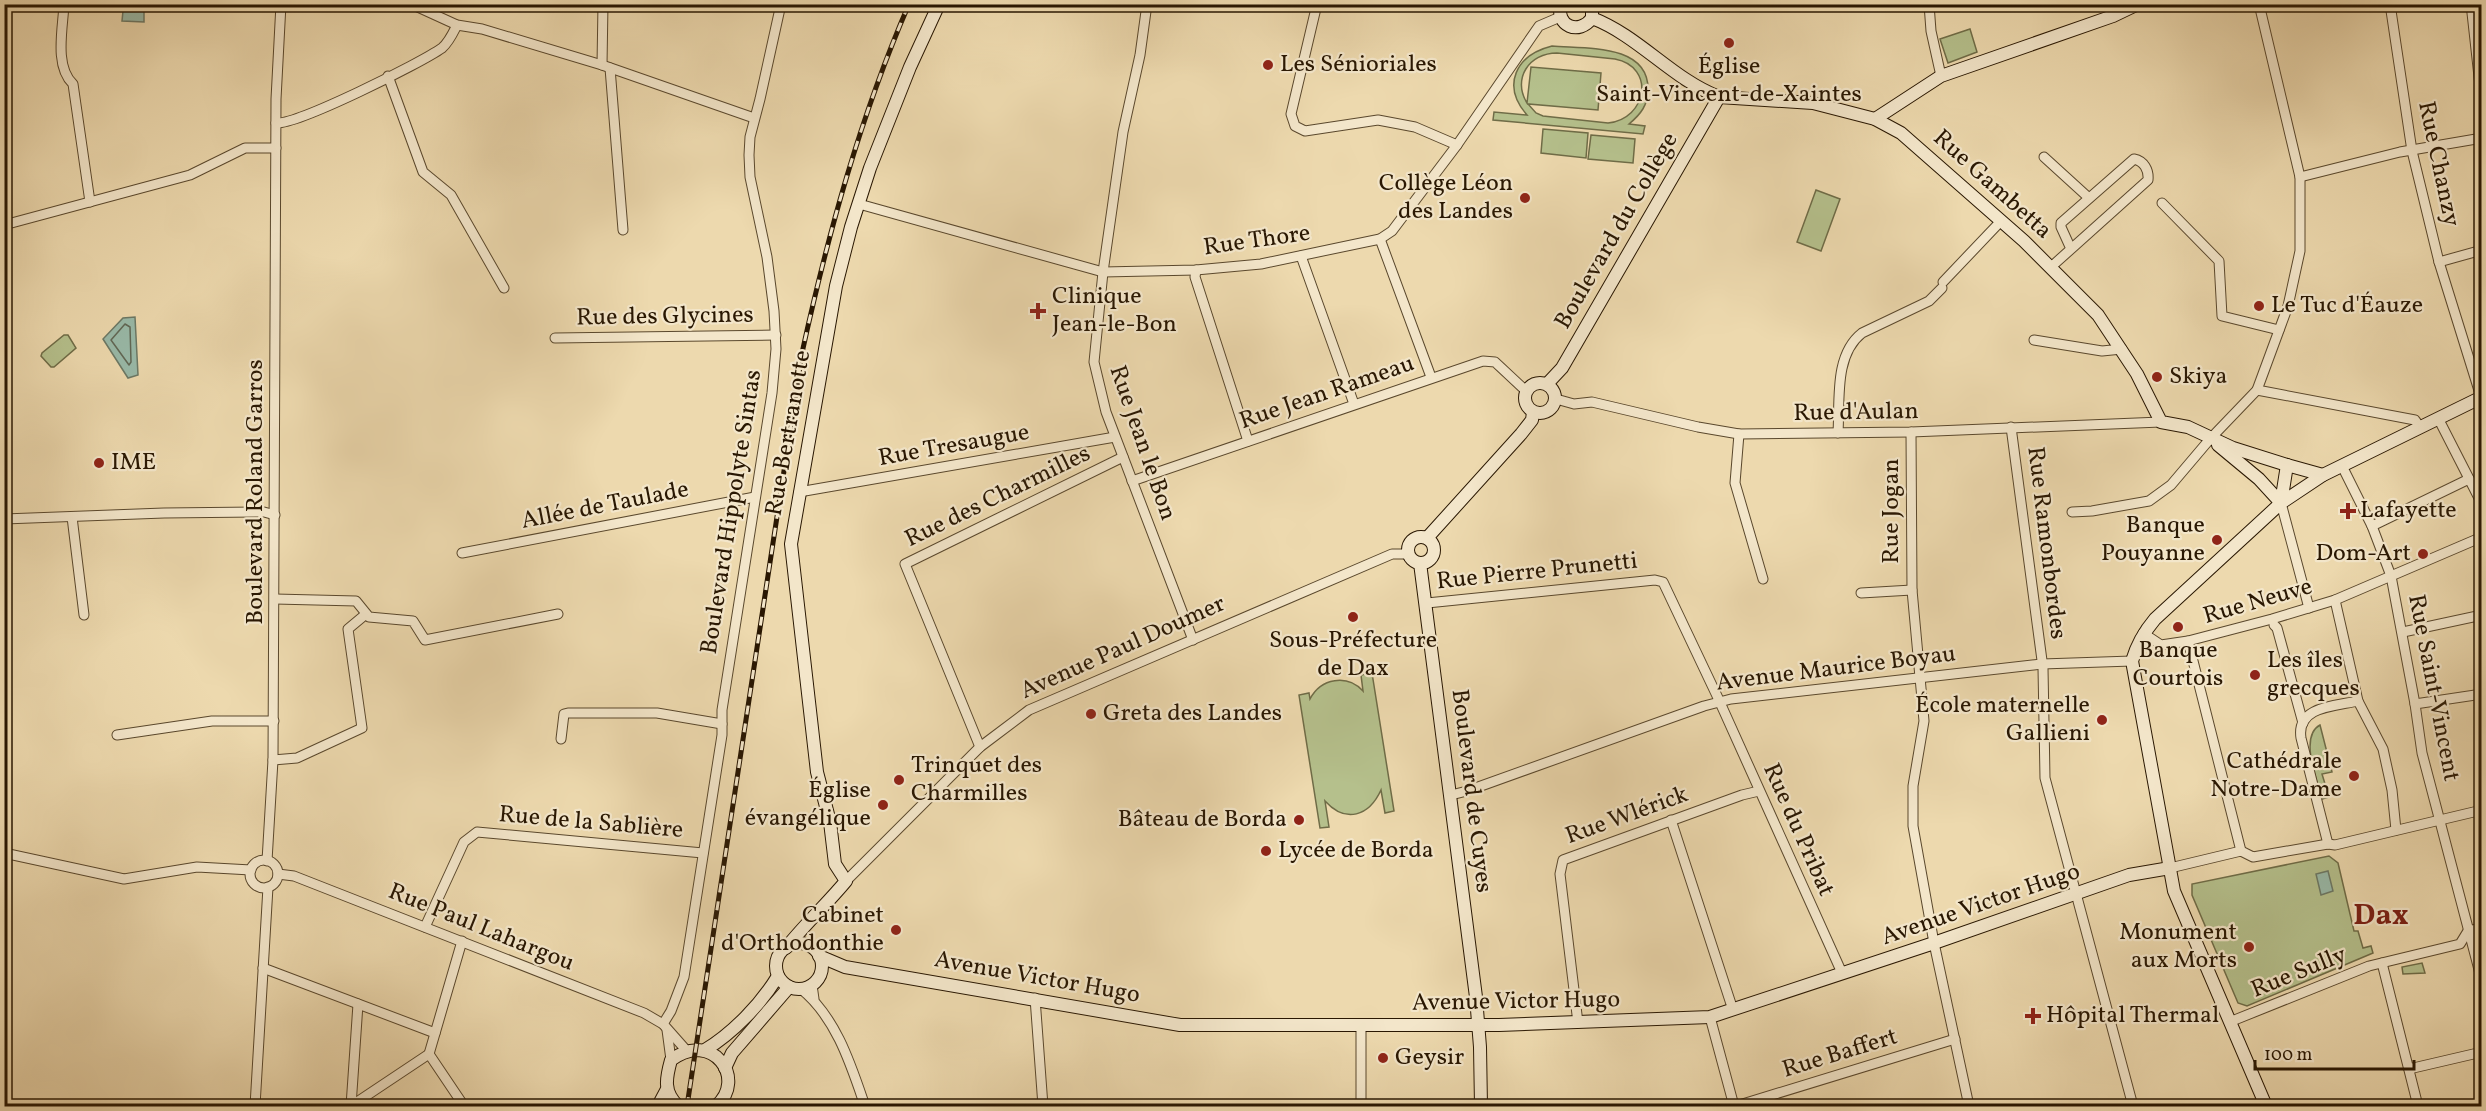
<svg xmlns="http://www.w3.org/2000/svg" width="2486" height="1111" font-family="Vollkorn,serif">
<rect width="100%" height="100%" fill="#edd9ae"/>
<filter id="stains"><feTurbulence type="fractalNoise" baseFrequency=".00333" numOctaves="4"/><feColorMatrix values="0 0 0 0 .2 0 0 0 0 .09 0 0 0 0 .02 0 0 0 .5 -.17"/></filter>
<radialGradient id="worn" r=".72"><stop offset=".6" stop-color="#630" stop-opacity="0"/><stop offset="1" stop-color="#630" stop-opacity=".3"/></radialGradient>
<g fill="#b5c08c" stroke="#6f6c47" stroke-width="1.5" fill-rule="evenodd">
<polygon points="1970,29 1977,52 1948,63 1940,39"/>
<path d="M1552 46C1584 49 1648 43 1648 89 1648 105 1641 114 1629 124L1645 126 1643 134 1493 120 1494 112 1527 115C1501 85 1516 55 1552 46ZM1557 53 1615 59C1656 67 1647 119 1608 123L1543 116 1536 113 1528 104 1598 110 1601 73 1531 67 1527 103C1512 79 1529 53 1557 53Z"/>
<polygon points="1543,129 1588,133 1586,158 1541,153"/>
<polygon points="1591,135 1635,139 1633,163 1588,159"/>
<polygon points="1816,190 1840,199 1821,251 1797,242"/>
<polygon points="64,335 68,335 76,348 54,367 51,367 41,356 42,353"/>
<path d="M1372 673 1394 811 1385 813 1381 790C1369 816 1346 824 1325 801L1329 827 1320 828 1299 695 1309 693 1310 699C1321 678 1347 674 1363 691L1361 675Z"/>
<path d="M2320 725 2332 772 2322 774 2329 797 2322 799C2317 780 2299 736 2320 725Z"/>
<polygon points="2329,856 2338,863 2354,931 2358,931 2363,948 2371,946 2373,953 2247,1006 2238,1003 2192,895 2192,884"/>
<polygon points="2422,963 2425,973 2403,974 2402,967"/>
</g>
<g fill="#99baa9" stroke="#6c7966" stroke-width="1.5">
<polygon points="123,11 144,11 144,22 122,21"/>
<polygon points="135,317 138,375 128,378 103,339 123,318"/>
<polygon points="2328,871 2333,891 2321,895 2316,874"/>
</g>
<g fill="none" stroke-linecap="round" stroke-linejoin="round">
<polygon stroke="#616856" stroke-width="1.5" points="125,324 130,327 131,362 129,365 111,340"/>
<g stroke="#5a482d" stroke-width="11">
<g id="street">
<path d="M64 4C63 28 54 66 73 84L90 202"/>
<polyline points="411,4 457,25 482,29 602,65 754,118"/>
<polyline points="1147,4 1140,55 1123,132 1103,272 1094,362 1106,412 1193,640"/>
<polyline points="1317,4 1291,114 1295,126 1305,131 1378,120 1415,127 1457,145"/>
<polyline points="1929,4 1931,31 1941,76"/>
<polyline points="2390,4 2412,151 2439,262 2481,397"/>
<polyline points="2471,4 2482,104"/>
<polyline points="602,65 603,4"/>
<polyline points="610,68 623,230"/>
<polyline points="388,76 423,172 451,195 504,288"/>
<path d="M276 123C297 125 421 63 442 48 449 42 453 33 457 25"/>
<polyline points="2044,157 2089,198"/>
<polyline points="2300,177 2400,152 2482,138"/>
<polyline points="2162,203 2219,261 2222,316 2279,330"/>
<polyline points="859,204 1103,272 1196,270 1261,264 1380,239 1392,231 1457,145 1539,26 1560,17"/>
<polyline points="4,225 190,175 245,148 276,148"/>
<polyline points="1380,239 1431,377"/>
<polyline points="1301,256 1354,404"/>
<polyline points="2439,262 2482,250"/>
<path d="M2051 267 2148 180C2149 170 2144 161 2134 159L2061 223V227L2071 249"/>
<polyline points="1196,270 1195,277 1248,441"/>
<polyline points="1943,282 2001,221"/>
<polyline points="555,338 776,335"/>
<polyline points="2034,340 2102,351 2122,349"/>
<polyline points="2257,390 2415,420 2420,427"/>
<polyline points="1556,399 1574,404 1592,402 1698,427 1739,434 1911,432 2161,422"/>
<polyline points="2438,418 2482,504"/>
<polyline points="2011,427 2043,668 2045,778 2133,1106"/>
<polyline points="1911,432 1912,590 1924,721 1913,786 1913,826 1934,943 1969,1106"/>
<path d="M1838 433C1840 400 1834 355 1862 333L1929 301 1942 288"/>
<polyline points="1739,434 1735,483 1763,579"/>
<polyline points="2342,466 2372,526 2391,576 2415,704 2422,753 2482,981"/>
<polyline points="1132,481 1483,361 1495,362 1526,391"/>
<polyline points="799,492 1115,437"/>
<polyline points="2281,503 2309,608"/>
<polyline points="2072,512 2092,511 2149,501 2171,485 2210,439 2257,390 2288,306 2300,251 2300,177 2259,4"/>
<polyline points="72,517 84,615"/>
<polyline points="4,519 164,513 264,512 275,515"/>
<polyline points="2372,526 2469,479"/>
<polyline points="462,553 755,497"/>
<polyline points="1861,593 1912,590"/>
<polyline points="275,599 356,601 369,617 413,621 425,640 558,614"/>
<polyline points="2335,600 2358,701 2383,749 2392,790 2396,830"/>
<polyline points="1427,603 1655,580 1663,582 1718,698 1842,973"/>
<polyline points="2274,625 2277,628 2303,723"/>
<polyline points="2403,632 2482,615"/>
<polyline points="2143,633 2161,645 2188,641 2272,619 2335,600 2482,537"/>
<polyline points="2188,641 2241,851"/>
<polyline points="2415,704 2482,694"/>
<polyline points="117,735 212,721 274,721"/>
<polyline points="561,739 564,714 568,713 657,713 722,724"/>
<polyline points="980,747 905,564 1123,457"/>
<polyline points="273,760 297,758 362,728 348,629 366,614"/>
<polyline points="1451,795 1467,791 1704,706 1731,699 2042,664 2132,661"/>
<polyline points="1671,820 1733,1010"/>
<path d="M2328 844 2301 738C2296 706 2336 706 2358 701"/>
<polyline points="4,853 124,879 197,867 251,870"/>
<circle cx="264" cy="874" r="14"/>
<polyline points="267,861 273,760 276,99 281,4"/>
<polyline points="2170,868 2241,851 2253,857 2328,844 2335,845 2482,810"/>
<polyline points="278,874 294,876 644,1013 663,1024 686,1050"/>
<polyline points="846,881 980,747 1029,710 1392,554 1409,554"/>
<polyline points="425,927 464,842 477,832 703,853"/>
<polyline points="462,941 429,1054 464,1106"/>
<polyline points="2382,963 2418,1106"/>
<polyline points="263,968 435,1033"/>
<polyline points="812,985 814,999"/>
<path d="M801 989C836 1017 851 1065 865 1106"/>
<polyline points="1035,998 1043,1106"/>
<polyline points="1710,1017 1734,1106"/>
<polyline points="2232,1021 2369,966 2460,944 2468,931 2482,928"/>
<polyline points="1578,1023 1560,874 1563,860 1742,795 1759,791"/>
<polyline points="663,1024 671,1011 684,977 722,735 722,710 772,393 776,349 774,311 767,257 750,177 749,155 750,137 760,99 781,4"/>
<polyline points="667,1030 671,1060"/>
<polyline points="2409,1069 2482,1052"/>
<polyline points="255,1106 268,887"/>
<polyline points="351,1106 358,1004"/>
<polyline points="351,1106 429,1054"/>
<polyline points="1361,1106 1361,1025"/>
<polyline points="1736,1106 1955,1039"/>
</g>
</g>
<g stroke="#291702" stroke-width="14">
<g id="secondary">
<path d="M1561 4C1555 26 1579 36 1592 18V4"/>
<path d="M1592 18C1639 36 1672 79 1719 97L1813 103 1875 119 1901 133 2024 241 2098 315 2137 374 2161 422 2188 427 2233 448 2287 465 2281 503"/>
<polyline points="1875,119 1941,76 2113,16 2138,4"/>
<circle cx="1540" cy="398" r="15"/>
<polyline points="1547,384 1562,368 1719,97"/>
<polyline points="2218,445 2259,479 2281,503"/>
<polyline points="2287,465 2323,475"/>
<circle cx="1421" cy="550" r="13"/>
<polyline points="1427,538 1521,434 1532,420 1533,412"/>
<polyline points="1420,563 1476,997 1480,1047 1481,1106"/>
<circle cx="799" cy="966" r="23"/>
<path d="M786 948C805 924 827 904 846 881L835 864 830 822 817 772 791 544 836 286 851 227 870 168 910 67 939 4"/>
<polyline points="819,956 845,967 1180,1025 1499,1025 1710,1017 1934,943 2129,875 2170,868"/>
<path d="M705 1050C733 1033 761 1004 778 976"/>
<polyline points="725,1068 732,1053 789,987"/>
<polyline points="658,1106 667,1089"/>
<path d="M678 1106C663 1092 666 1078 671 1060 712 1029 748 1079 716 1106"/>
<path d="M2266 1106 2174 891 2132 661C2137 644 2144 632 2155 619L2281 503 2323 475 2482 397"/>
</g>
</g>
<use href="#street" stroke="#f3e6ca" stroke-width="9"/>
<use href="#secondary" stroke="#f3e6ca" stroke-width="12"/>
<g stroke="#291702" stroke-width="5">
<path id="rail" d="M687 1106 802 353C828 234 860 117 909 4"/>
</g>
<use href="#rail" stroke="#f3e6ca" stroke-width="3" stroke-dasharray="9" stroke-linecap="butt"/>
</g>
<g fill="#8f2418" stroke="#f3e6ca" stroke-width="2">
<circle cx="1729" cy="43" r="6"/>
<circle cx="1268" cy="65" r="6"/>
<circle cx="1525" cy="198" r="6"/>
<circle cx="2259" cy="306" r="6"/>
<path d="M1035 302h6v6h6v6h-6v6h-6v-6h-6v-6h6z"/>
<circle cx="2157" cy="377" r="6"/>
<circle cx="99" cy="463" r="6"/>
<path d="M2345 502h6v6h6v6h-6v6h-6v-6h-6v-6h6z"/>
<circle cx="2217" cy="540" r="6"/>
<circle cx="2423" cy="554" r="6"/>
<circle cx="1353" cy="617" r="6"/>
<circle cx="2178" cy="627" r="6"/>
<circle cx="2255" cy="675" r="6"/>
<circle cx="1091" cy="714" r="6"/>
<circle cx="2102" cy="720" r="6"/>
<circle cx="2354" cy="776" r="6"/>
<circle cx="899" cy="780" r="6"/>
<circle cx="883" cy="805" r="6"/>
<circle cx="1299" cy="820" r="6"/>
<circle cx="1266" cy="851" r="6"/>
<circle cx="896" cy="930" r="6"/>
<circle cx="2249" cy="947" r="6"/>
<path d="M2030 1007h6v6h6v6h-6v6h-6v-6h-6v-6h6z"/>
<circle cx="1383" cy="1058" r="6"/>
</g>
<g text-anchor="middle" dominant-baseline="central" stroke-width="4.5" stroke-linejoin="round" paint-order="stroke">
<g font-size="24" fill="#291702" stroke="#f3e6ca" text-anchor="start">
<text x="1280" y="65">Les Sénioriales</text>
<text x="1729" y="67" text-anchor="middle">Église<tspan x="1729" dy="28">Saint-Vincent-de-Xaintes</tspan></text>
<text x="1513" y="184" text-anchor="end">Collège Léon<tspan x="1513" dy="28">des Landes</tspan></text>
<text x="1052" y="297">Clinique<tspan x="1052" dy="28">Jean-le-Bon</tspan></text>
<text x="2271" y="306">Le Tuc d'Éauze</text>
<text x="2169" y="377">Skiya</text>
<text x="111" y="463">IME</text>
<text x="2360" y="511">Lafayette</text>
<text x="2205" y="526" text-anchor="end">Banque<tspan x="2205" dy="28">Pouyanne</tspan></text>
<text x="2411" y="554" text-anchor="end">Dom-Art</text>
<text x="1353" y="641" text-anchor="middle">Sous-Préfecture<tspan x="1353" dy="28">de Dax</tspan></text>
<text x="2178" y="651" text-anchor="middle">Banque<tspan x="2178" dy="28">Courtois</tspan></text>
<text x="2267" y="661">Les îles<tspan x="2267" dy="28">grecques</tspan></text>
<text x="2090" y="706" text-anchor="end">École maternelle<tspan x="2090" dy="28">Gallieni</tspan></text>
<text x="1103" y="714">Greta des Landes</text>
<text x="2342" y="762" text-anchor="end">Cathédrale<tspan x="2342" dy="28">Notre-Dame</tspan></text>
<text x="911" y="766">Trinquet des<tspan x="911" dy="28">Charmilles</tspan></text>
<text x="871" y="791" text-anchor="end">Église<tspan x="871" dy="28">évangélique</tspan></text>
<text x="1287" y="820" text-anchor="end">Bâteau de Borda</text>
<text x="1278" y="851">Lycée de Borda</text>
<text x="884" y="916" text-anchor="end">Cabinet<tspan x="884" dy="28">d'Orthodonthie</tspan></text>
<text x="2237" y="933" text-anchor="end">Monument<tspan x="2237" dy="28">aux Morts</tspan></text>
<text x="2046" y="1016">Hôpital Thermal</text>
<text x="1395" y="1058">Geysir</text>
</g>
<g font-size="24" fill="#291702" stroke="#f3e6ca">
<text transform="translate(2438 164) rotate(78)">Rue Chanzy</text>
<text transform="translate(1992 185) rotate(42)">Rue Gambetta</text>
<text transform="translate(1617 231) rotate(-60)">Boulevard du Collège</text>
<text transform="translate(1257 241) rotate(-8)">Rue Thore</text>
<text transform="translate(665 317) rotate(-1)">Rue des Glycines</text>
<text transform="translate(1327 393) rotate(-19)">Rue Jean Rameau</text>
<text transform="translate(1856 413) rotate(-1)">Rue d'Aulan</text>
<text transform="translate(789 433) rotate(-80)">Rue Bertranotte</text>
<text transform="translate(1142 443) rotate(71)">Rue Jean le Bon</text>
<text transform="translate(954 446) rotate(-10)">Rue Tresaugue</text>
<text transform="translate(256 492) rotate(-90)">Boulevard Roland Garros</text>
<text transform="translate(998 497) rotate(-26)">Rue des Charmilles</text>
<text transform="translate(605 506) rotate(-11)">Allée de Taulade</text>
<text transform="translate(1892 511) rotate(-90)">Rue Jogan</text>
<text transform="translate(732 512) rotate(-81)">Boulevard Hippolyte Sintas</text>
<text transform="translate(2046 543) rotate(83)">Rue Ramonbordes</text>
<text transform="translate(1537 572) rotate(-6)">Rue Pierre Prunetti</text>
<text transform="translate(2258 602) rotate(-16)">Rue Neuve</text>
<text transform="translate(1123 648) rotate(-24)">Avenue Paul Doumer</text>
<text transform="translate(1836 669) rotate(-7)">Avenue Maurice Boyau</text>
<text transform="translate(2433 688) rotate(79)">Rue Saint-Vincent</text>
<text transform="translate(1471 791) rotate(83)">Boulevard de Cuyes</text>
<text transform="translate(1627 816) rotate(-20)">Rue Wlérick</text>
<text transform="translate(591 823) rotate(5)">Rue de la Sablière</text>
<text transform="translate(1798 830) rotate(66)">Rue du Pribat</text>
<text transform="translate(1981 905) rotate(-19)">Avenue Victor Hugo</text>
<text transform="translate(481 928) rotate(22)">Rue Paul Lahargou</text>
<text transform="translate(2299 973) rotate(-22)">Rue Sully</text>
<text transform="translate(1037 978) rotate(10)">Avenue Victor Hugo</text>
<text transform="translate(1516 1002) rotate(-1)">Avenue Victor Hugo</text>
<text transform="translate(1840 1054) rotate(-17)">Rue Baffert</text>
</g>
<g font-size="30" font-weight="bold" fill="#7a1f14" stroke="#f3e6ca">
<text x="2381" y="916">Dax</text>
</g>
</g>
<rect width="2486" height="1111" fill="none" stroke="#edd9ae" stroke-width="24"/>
<rect x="6" y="6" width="2474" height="1099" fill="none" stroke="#291702" stroke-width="3"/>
<rect x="12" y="12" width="2462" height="1087" fill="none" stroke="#291702" stroke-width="1.5"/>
<path d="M2255 1060v9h159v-9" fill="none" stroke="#291702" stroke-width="3"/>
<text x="2264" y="1060" font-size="18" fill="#291702" stroke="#f3e6ca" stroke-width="4.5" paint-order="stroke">100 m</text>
<rect width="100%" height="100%" filter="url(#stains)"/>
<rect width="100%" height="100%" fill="url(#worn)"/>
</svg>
